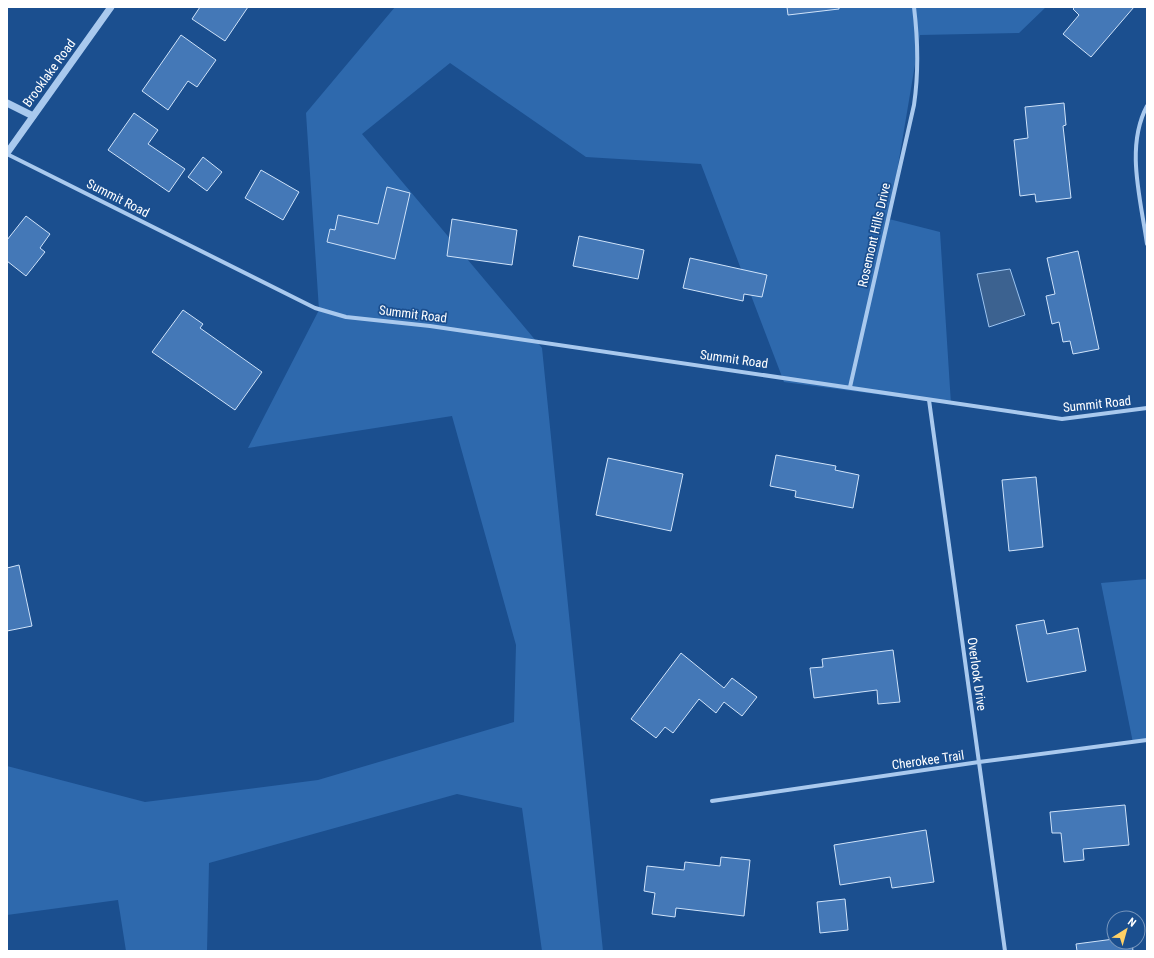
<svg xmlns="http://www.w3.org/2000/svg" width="1154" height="958" font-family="'Roboto Condensed',sans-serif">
<rect width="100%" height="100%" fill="#1b4f8f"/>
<g fill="#2e69ad">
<polygon points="395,7 1046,7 1019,33 920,35 889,219 940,232 951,404 784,382 701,164 586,157 450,63 362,134 542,348 603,951 542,951 522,808 457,794 209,863 207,951 126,951 118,900 7,915 7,766 145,802 318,780 514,722 516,645 452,416 248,448 319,310 306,113"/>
<polygon points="1147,579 1147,741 1133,743 1101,583"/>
</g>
<polygon fill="#3c6290" stroke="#9cc4f0" points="1010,269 1025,315 989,327 977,274"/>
<g fill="#4478b7" stroke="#cfe3fa">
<polygon points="200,7 248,7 225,41 192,19"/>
<polygon points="787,7 839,7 839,9 788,15"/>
<polygon points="1075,7 1134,7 1091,57 1063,34 1079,15 1073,9"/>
<polygon points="181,35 216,60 197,87 188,81 168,110 142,91"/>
<polygon points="1064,103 1066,125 1063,126 1071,198 1036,202 1035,194 1020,196 1014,140 1028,138 1025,107"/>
<polygon points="134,113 158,130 148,144 185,169 169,192 108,150"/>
<polygon points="203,157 222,172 207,191 188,177"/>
<polygon points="261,170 299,192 283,220 245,198"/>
<polygon points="387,187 410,193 395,259 327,242 330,229 335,230 338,215 378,224"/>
<polygon points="26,216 50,234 40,248 45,252 26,276 7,261 7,240"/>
<polygon points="452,219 517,230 512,265 447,256"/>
<polygon points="579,236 644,250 638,279 573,266"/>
<polygon points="1078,251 1099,349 1073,354 1070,341 1063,342 1059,322 1052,324 1046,296 1055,294 1047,258"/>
<polygon points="690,258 767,275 762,297 744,294 743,301 683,288"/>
<polygon points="183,310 203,324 200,328 262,372 235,410 152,352"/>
<polygon points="776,455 836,466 835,470 859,475 853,508 795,497 796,491 770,486"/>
<polygon points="608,458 683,474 671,531 596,515"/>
<polygon points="1036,477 1043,547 1009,551 1002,480"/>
<polygon points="19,565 32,626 7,631 7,568"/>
<polygon points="1044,620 1047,634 1078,628 1086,671 1027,682 1016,625"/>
<polygon points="893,650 900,702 878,704 877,690 814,698 810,668 823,667 822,659"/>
<polygon points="681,653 724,688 732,678 757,697 742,716 724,702 716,713 699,699 673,733 665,727 656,738 631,719"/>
<polygon points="1125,805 1129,845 1083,849 1084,860 1064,862 1061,833 1052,833 1050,812"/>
<polygon points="926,830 934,882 892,888 890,877 840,885 834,845"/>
<polygon points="721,857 750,860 744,916 676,908 675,917 652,914 655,893 644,891 647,866 684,870 685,862 720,866"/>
<polygon points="845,899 848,930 820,933 817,902"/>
<polygon points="1114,939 1114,942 1132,942 1133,951 1077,951 1076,944"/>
</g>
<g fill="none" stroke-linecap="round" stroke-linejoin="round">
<g stroke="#a9c9ee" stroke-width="4">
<path d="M1147 106C1125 147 1141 200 1147 244"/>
<polyline points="7,154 315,308 346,317 430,326 1062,419 1147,408"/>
<path d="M850 387 914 105C919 71 918 40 914 7"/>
<polyline points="929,400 1005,951"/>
<polyline points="712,801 979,762 1147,740"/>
</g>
<g stroke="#a9c9ee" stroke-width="7">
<polyline points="7,103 33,116"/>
<polyline points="7,153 111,7"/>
</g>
</g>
<g text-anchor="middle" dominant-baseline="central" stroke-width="3.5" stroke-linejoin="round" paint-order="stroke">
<g font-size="13" fill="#fff" stroke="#1b4f8f">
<text transform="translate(49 73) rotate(-54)">Brooklake Road</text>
<text transform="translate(118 198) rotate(27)">Summit Road</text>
<text transform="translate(874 235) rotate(-77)">Rosemont Hills Drive</text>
<text transform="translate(413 314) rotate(7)">Summit Road</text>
<text transform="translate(734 359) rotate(8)">Summit Road</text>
<text transform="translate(1097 404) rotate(-6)">Summit Road</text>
<text transform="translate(977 674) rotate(82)">Overlook Drive</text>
<text transform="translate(928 760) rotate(-8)">Cherokee Trail</text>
</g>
</g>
<rect width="1154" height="958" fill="none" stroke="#ffffff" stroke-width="16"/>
<g transform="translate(1126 930) rotate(37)"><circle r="19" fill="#1b4f8f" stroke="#7695bc"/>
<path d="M0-3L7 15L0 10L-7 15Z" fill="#ffd166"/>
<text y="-6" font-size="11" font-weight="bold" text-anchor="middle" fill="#ffffff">N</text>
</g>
</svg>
